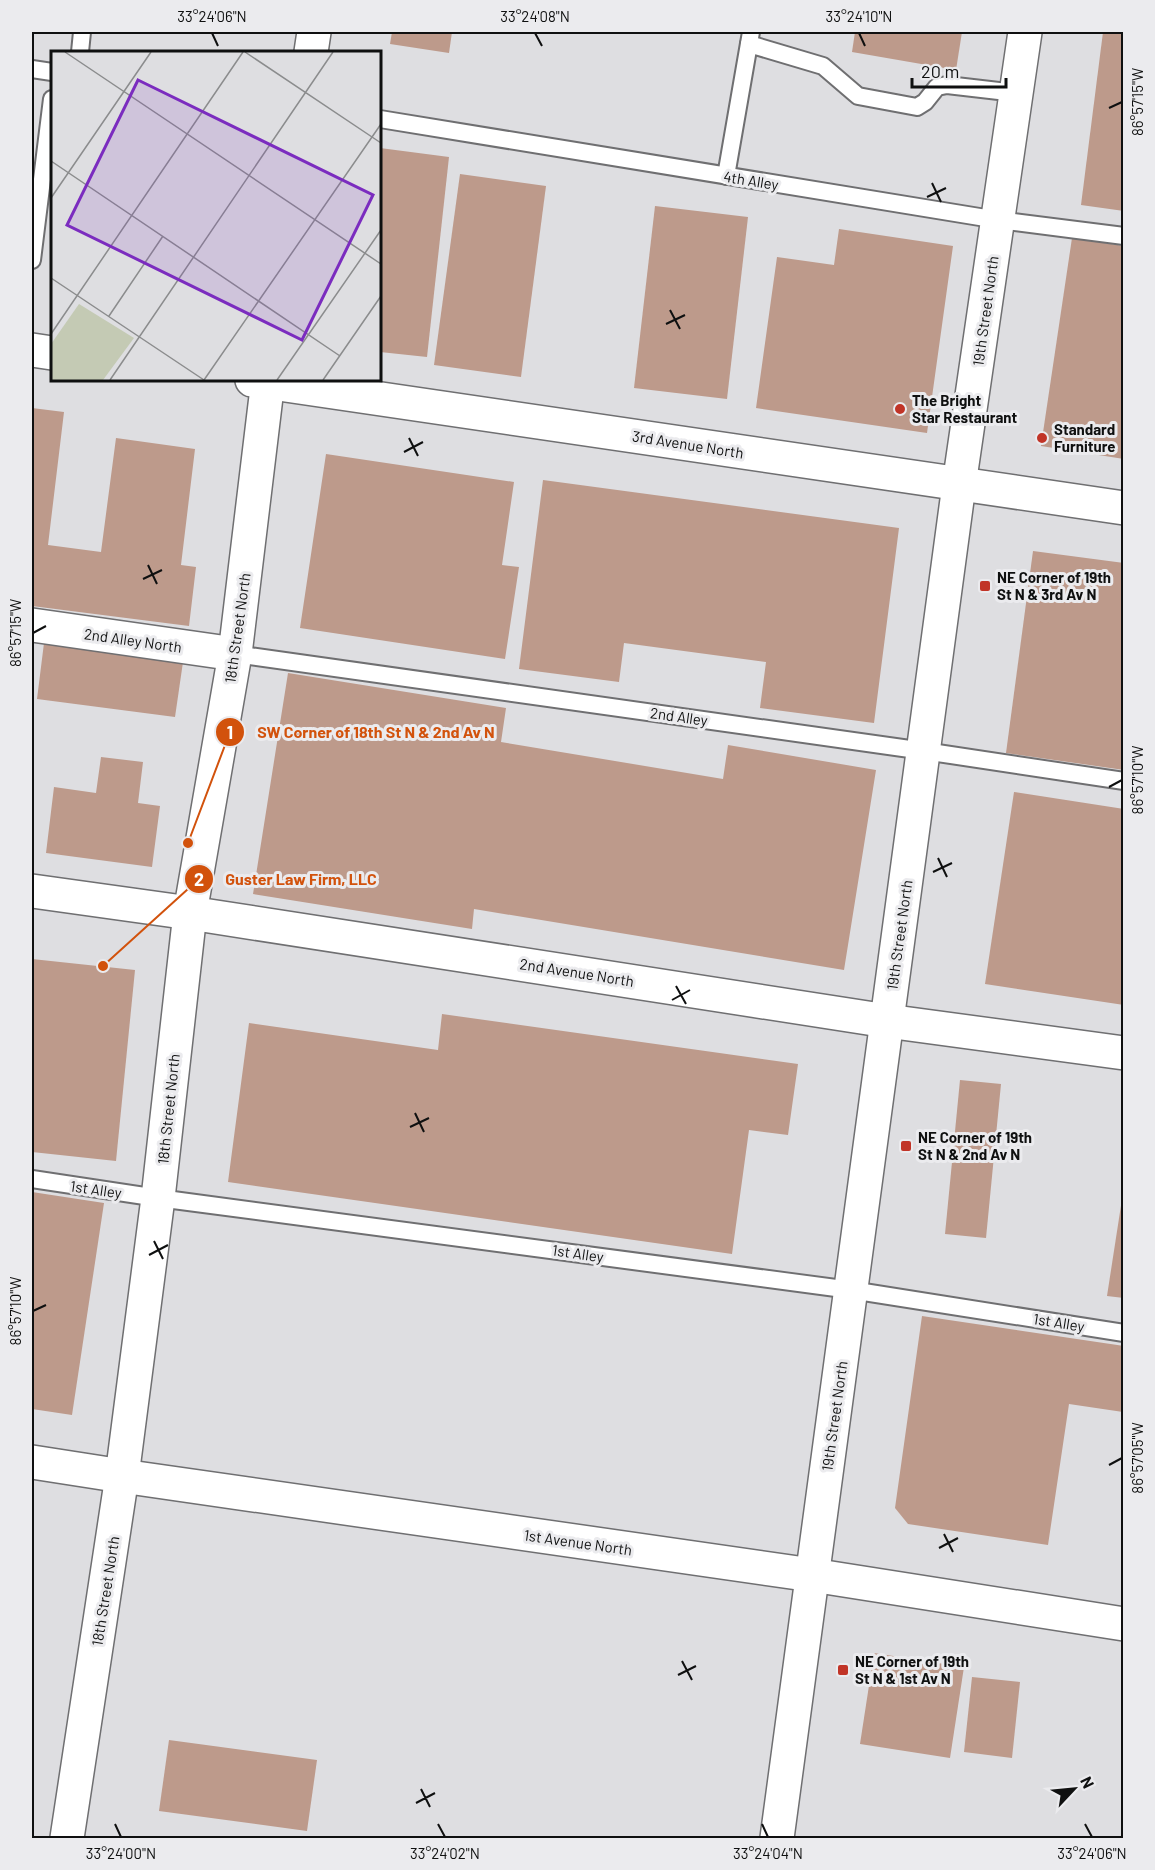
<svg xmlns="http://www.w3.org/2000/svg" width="1155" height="1870" font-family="Barlow,sans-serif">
<rect width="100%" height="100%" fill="#dedee1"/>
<g fill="#bd9a8b">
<polygon points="392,32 452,32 449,53 390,44"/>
<polygon points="855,32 962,32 956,70 852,52"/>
<polygon points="1103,32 1124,32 1124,211 1081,205"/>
<polygon points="380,148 449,157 427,357 380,352"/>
<polygon points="460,174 546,186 521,377 434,365"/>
<polygon points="655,206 748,217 727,399 634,388"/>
<polygon points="839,229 953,246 927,433 756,408 777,257 834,265"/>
<polygon points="1072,238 1124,246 1124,459 1041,446"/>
<polygon points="32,408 64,412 48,545 101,552 116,438 195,449 181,565 196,567 189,626 32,606"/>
<polygon points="326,454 514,482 502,565 519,567 505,659 300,628"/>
<polygon points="543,480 899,528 874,723 760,708 766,662 624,643 619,682 519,669"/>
<polygon points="1033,551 1124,563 1124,770 1006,753"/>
<polygon points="44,643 183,662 175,717 37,699"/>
<polygon points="288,673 506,708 501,742 723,779 728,745 876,770 844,970 474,909 472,929 253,894"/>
<polygon points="101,757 143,762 138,803 160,806 152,867 46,853 54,787 96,793"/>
<polygon points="1014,792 1124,809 1124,1005 985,984"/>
<polygon points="32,959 135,970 116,1161 32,1152"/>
<polygon points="442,1014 798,1064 788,1135 749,1130 732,1254 228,1182 249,1023 438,1050"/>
<polygon points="960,1080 1001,1084 986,1238 945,1234"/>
<polygon points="32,1192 104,1203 72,1415 32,1409"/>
<polygon points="1122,1199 1124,1199 1124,1298 1107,1296"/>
<polygon points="922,1316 1124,1346 1123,1412 1069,1404 1048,1545 908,1524 895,1508"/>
<polygon points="874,1653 964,1667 950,1758 860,1744"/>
<polygon points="972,1677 1020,1682 1012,1758 964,1752"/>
<polygon points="169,1740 317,1760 307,1831 159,1811"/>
</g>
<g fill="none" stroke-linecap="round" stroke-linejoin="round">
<g stroke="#6f6f71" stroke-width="20">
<g id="service">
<polyline points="749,44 823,66 858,96 917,107 925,102 937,87 947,85 1016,93"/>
<polyline points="80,52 82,32"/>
<polyline points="32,69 52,72"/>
<polyline points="380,119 998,220 1124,236"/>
<polyline points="726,176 751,32"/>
<polyline points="32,260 52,99"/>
<polyline points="235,654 924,751 1124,781"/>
<polyline points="32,1179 158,1198 851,1290 1124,1333"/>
</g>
</g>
<g stroke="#6f6f71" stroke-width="36">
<g id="minor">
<polyline points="32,350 52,353"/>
<polyline points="252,380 1124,508"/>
<polyline points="32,625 235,654"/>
<polyline points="32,891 190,913 887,1021 1124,1053"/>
<polyline points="32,1462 122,1476 812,1575 1124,1624"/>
</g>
</g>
<g stroke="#6f6f71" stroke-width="36">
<g id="tertiary">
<polyline points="311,52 314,32"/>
<polyline points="67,1838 122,1476 158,1198 190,913 235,654 268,380"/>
<polyline points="777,1838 959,485 1025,32"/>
</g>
</g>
<use href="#service" stroke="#fff" stroke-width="16"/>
<use href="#minor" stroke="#fff" stroke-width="33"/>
<use href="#tertiary" stroke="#fff" stroke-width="33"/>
</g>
<path fill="none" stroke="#0f1010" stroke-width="2" d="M212 33 218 46M535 33 542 46M859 33 865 46M1109 108 1122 102M932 183 941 202M927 197 946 188M670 310 680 329M666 324 685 315M409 438 418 456M404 452 423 442M148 565 157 584M143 579 162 570M33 633 46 626M1109 787 1122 780M938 858 947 877M933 872 952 863M676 986 686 1004M672 1000 690 990M415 1113 424 1132M410 1127 429 1118M154 1241 163 1259M149 1255 168 1245M33 1311 46 1305M1109 1465 1122 1458M944 1534 953 1552M939 1548 958 1538M682 1661 692 1680M678 1675 696 1666M421 1789 430 1807M416 1803 435 1793M115 1824 121 1837M438 1824 445 1837M762 1824 768 1837M1085 1824 1092 1837"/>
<g fill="#c13427" stroke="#ebebee" stroke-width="2">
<circle cx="900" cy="409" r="6"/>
<circle cx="1042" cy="438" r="6"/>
<rect x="979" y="580" width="12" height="12" rx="3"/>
<rect x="900" y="1140" width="12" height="12" rx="3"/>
<rect x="837" y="1664" width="12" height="12" rx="3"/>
</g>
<g text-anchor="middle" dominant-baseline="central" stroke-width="6" stroke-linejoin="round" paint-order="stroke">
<g font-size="15" fill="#0f1010" stroke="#ebebee">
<text transform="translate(751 180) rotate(9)">4th Alley</text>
<text transform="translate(985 311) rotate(-82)">19th Street North</text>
<text transform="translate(688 444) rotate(9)">3rd Avenue North</text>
<text transform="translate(237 628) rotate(-82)">18th Street North</text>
<text transform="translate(133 640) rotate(8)">2nd Alley North</text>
<text transform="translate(679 716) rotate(8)">2nd Alley</text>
<text transform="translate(899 935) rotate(-82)">19th Street North</text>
<text transform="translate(577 972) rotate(9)">2nd Avenue North</text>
<text transform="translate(168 1109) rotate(-84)">18th Street North</text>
<text transform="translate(96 1189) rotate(8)">1st Alley</text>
<text transform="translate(578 1253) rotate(8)">1st Alley</text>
<text transform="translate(1059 1322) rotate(9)">1st Alley</text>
<text transform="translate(834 1416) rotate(-82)">19th Street North</text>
<text transform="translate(578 1542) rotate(8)">1st Avenue North</text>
<text transform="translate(105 1591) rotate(-81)">18th Street North</text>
</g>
<g font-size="15" font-weight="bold" fill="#0f1010" stroke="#ebebee" text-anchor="start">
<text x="912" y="400">The Bright<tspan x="912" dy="17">Star Restaurant</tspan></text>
<text x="1054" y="429">Standard<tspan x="1054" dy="17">Furniture</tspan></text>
<text x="997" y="577">NE Corner of 19th<tspan x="997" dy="17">St N &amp; 3rd Av N</tspan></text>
<text x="918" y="1137">NE Corner of 19th<tspan x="918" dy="17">St N &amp; 2nd Av N</tspan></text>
<text x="855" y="1661">NE Corner of 19th<tspan x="855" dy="17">St N &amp; 1st Av N</tspan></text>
</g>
</g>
<g transform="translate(51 51)">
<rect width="330" height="330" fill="#dedee1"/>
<path d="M28 253 83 287 52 329H0V293Z" fill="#c4cab4"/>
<path fill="none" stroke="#8b8c8d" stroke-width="1.5" d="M14 1 330 213M194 1 330 92M0 110 289 305M0 147 100 1M0 227 153 329M58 265 112 185M0 283 192 1M59 329 282 1M153 329 330 73M226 329 330 179M272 329 330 245"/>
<path fill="#7b2cbf" fill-opacity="0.15" stroke="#7b2cbf" stroke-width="3" d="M87 29 322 144 251 289 16 174Z"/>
<rect width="330" height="330" fill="none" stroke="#0f1010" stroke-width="3"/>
</g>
<path fill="none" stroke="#d2520c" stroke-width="2" d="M188 843L230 732M103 966L199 879"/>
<g fill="#d2520c" stroke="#ebebee" stroke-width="2">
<circle cx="188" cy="843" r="6"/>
<circle cx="103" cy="966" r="6"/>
<circle cx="230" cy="732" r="15"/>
<circle cx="199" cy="879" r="15"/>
</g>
<g font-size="18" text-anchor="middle" font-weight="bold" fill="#fff">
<text x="230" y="739">1</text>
<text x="199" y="886">2</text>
</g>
<g font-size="16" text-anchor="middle" font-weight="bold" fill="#d2520c" stroke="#ebebee" stroke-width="6" stroke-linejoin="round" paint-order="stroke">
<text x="376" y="738">SW Corner of 18th St N &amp; 2nd Av N</text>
<text x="301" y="885">Guster Law Firm, LLC</text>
</g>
<rect width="1155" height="1870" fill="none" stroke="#ebebee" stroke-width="66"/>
<g transform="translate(1074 1789) rotate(64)" stroke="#ebebee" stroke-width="4.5" paint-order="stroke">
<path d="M0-4.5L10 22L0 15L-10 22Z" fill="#0f1010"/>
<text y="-9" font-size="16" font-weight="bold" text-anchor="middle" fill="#0f1010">N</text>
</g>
<path d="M912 78v9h94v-9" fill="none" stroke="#0f1010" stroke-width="3"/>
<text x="921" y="78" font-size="18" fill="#0f1010" stroke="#ebebee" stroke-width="4.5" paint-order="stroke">20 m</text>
<rect x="33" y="33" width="1089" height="1804" fill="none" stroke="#0f1010" stroke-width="2"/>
<g font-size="15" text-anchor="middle" fill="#0f1010">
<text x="212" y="22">33°24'06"N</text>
<text x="535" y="22">33°24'08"N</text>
<text x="859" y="22">33°24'10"N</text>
<text transform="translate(1138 102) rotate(-90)" y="5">86°57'15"W</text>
<text transform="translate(16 633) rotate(-90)" y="5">86°57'15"W</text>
<text transform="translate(1138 780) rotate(-90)" y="5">86°57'10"W</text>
<text transform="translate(16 1311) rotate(-90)" y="5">86°57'10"W</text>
<text transform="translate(1138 1458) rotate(-90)" y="5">86°57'05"W</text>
<text x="121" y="1859">33°24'00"N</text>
<text x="445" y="1859">33°24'02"N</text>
<text x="768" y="1859">33°24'04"N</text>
<text x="1092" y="1859">33°24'06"N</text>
</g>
</svg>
